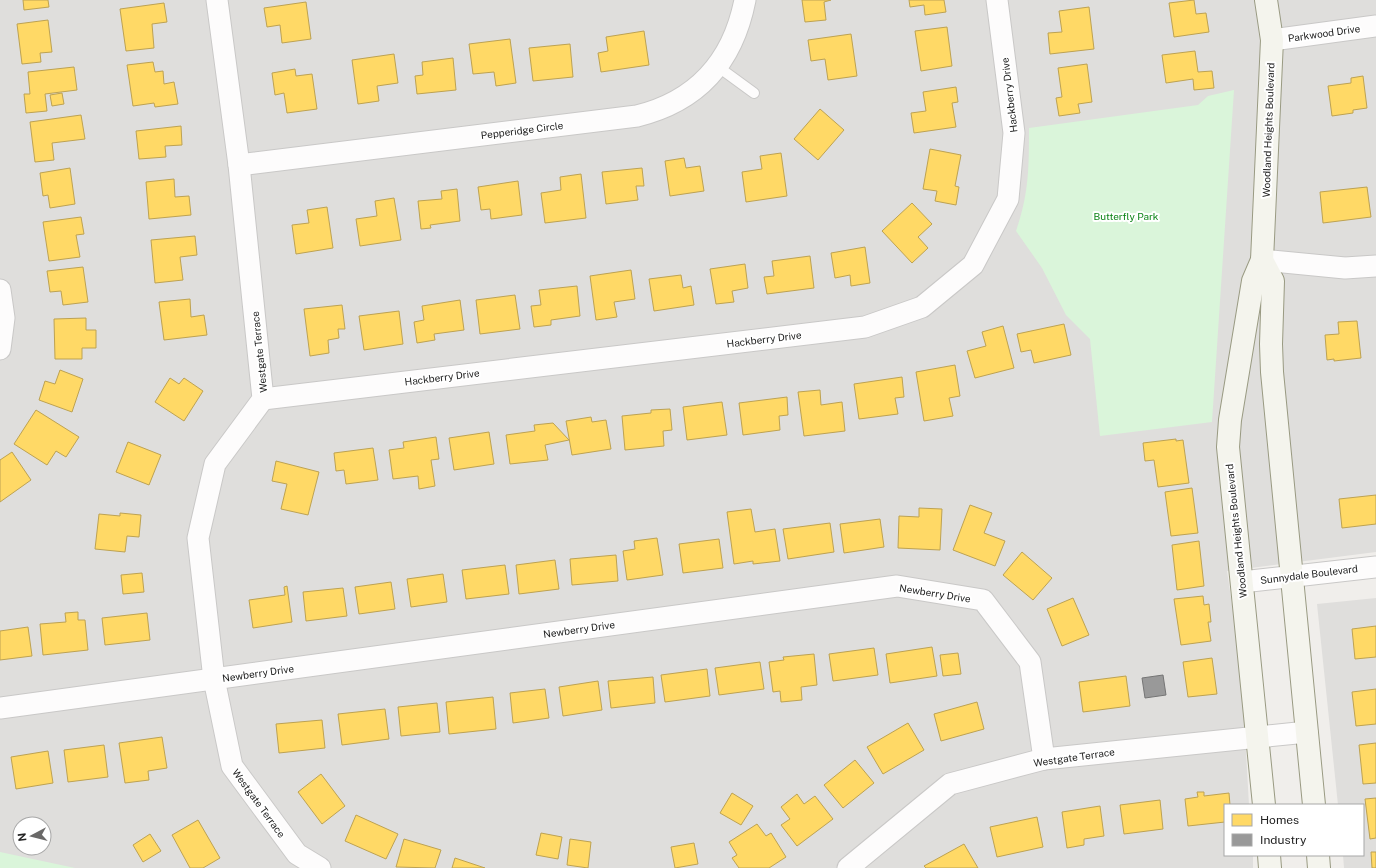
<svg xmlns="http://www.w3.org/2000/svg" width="1376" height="868" font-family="'Public Sans',sans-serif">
<rect width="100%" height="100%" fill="#f0eeeb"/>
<g fill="#dfdedc" fill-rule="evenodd">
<path d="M0 0H1376V552L1227 571 1241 665 1249 805H1225V855H1253V868H0ZM20 824H44V848H20Z"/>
<polygon points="1376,598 1376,868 1344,868 1343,855 1363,855 1363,805 1338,805 1317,604"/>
</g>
<g fill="#daf5da">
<path d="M1234 90 1212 422 1100 436 1090 339 1066 315 1042 268 1016 231C1029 194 1029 167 1029 128L1198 105 1208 96Z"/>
<polygon points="0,852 75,868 0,868"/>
</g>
<g fill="#ffd966" stroke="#bda252">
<polygon points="23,0 48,0 49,7 24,10"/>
<polygon points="802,0 831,0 824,2 826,20 805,22"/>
<polygon points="909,0 944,0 946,12 925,15 924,5 910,7"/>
<polygon points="1194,0 1196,14 1206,13 1209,32 1174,37 1169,3"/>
<polygon points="306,2 311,39 282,43 280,25 267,27 264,8"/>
<polygon points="164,3 167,22 152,24 154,48 126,51 120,9"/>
<polygon points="1089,7 1094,49 1050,54 1048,33 1062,32 1059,11"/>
<polygon points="48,20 52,52 40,53 41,62 22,64 17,24"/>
<polygon points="947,27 952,66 921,71 915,31"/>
<polygon points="644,31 649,65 601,72 598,53 608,51 606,37"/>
<polygon points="851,34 857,76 828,80 825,59 811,61 808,40"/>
<polygon points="510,39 516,83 496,86 494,72 473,74 469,44"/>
<polygon points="570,44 573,77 533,81 529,48"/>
<polygon points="1195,51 1198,72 1212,71 1214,88 1194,90 1193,79 1166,83 1162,55"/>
<polygon points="394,54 398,83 377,86 379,101 358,104 352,60"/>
<polygon points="453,58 456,90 417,94 415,76 423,75 422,62"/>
<polygon points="153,62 155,72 163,71 164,84 174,82 178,104 155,107 154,103 133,106 127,65"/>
<polygon points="1087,64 1092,102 1078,104 1080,113 1059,116 1056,98 1062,97 1058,68"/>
<polygon points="74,67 77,90 45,94 47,111 26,113 24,94 30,94 28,72"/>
<polygon points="295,69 296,76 312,74 317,109 287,113 284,93 275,95 272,73"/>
<polygon points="1363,76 1367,108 1353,110 1353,113 1332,116 1328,86 1351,83 1351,78"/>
<polygon points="956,87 958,102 952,103 956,127 914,133 911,113 926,111 923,92"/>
<polygon points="62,93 64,104 52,106 50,95"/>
<polygon points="820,109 844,130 818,160 794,139"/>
<polygon points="81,115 85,139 52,143 54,160 35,162 30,122"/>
<polygon points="181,126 182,145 165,146 166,157 139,159 136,131"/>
<polygon points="930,149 961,155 955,186 959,187 956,205 935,201 937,191 923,189"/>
<polygon points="781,153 787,196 746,202 742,172 762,169 760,156"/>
<polygon points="684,158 686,168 700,166 704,191 670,196 665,161"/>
<polygon points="70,168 75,204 50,208 48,195 43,196 40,173"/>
<polygon points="642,168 644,186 636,186 638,200 606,204 602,172"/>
<polygon points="581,174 586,218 545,223 541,193 561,190 560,177"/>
<polygon points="174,179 175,197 189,196 191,215 149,219 146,182"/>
<polygon points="518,181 522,215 491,219 490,209 481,210 478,187"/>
<polygon points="1367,187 1371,217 1323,223 1320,192"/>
<polygon points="457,189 460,221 430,225 431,228 421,229 418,201 442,199 441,191"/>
<polygon points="394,198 401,240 360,246 356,219 377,216 375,201"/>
<polygon points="912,203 932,224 918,237 928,248 912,263 882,231"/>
<polygon points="327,207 333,248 296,254 292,225 309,223 307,210"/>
<polygon points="81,217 84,234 76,235 80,257 49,261 43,222"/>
<polygon points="195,236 197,255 180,257 183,280 155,283 151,240"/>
<polygon points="865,247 870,283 851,286 850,275 835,278 831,253"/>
<polygon points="810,256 814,288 767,294 764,277 774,276 772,261"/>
<polygon points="745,264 748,288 732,291 734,302 716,304 710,269"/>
<polygon points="83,267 88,302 63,305 61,291 50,292 47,271"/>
<polygon points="631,270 635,299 614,302 617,317 596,320 590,276"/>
<polygon points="681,275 683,288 691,286 694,305 654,311 649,279"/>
<polygon points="577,286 580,316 551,320 551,325 534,327 531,306 541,305 539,290"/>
<polygon points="515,295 520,329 480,334 476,300"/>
<polygon points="190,299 191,317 204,315 207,335 164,340 159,302"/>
<polygon points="460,300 464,330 434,334 435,340 417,343 414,322 424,320 422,306"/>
<polygon points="342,305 345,329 338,329 339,338 328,340 329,353 310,356 304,309"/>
<polygon points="399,311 403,344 364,350 359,316"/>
<polygon points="86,318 86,330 96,330 96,348 82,348 82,359 55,359 54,319"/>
<polygon points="1357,321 1361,358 1334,361 1334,359 1327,360 1325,335 1339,334 1338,322"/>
<polygon points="1064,324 1071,355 1034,363 1031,350 1021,352 1017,334"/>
<polygon points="1003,326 1014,368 975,378 967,351 986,346 982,332"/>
<polygon points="955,365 960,396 949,398 953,416 924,421 916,372"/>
<polygon points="60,370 83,379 72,412 39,400 45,381 55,384"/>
<polygon points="902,377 904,397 895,398 898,414 859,419 854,384"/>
<polygon points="170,378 179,384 184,378 203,391 184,421 155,402"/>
<polygon points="820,390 821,405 842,402 845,431 804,436 798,392"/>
<polygon points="787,397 788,415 779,416 780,430 743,435 739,403"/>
<polygon points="722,402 727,435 687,440 683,407"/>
<polygon points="670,409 672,430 663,431 664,446 625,450 622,416 651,413 651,410"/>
<polygon points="36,410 79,437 66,457 56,451 47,465 14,444"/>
<polygon points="591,417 592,422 606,420 611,449 572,455 566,421"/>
<polygon points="553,423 569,440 545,445 548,460 510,464 506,435 535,431 534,425"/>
<polygon points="489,432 494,464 454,470 449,438"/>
<polygon points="436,437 439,459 431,460 435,486 419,489 418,476 393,479 389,450 404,448 403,442"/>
<polygon points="1176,439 1176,441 1183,440 1189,483 1158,487 1154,460 1145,461 1143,443"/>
<polygon points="128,442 161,455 149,485 116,472"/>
<polygon points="373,448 378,480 346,484 344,470 336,471 334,453"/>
<polygon points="12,452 31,480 0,502 0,460"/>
<polygon points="276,461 319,472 308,515 281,509 287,484 272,481"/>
<polygon points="1192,488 1198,533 1171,536 1165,492"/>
<polygon points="1376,495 1376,524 1342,528 1339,499"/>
<polygon points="970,505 992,513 984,533 1005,541 995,566 953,550"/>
<polygon points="919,508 942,509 940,550 898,548 899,516 919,517"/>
<polygon points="751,509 755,532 775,529 780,561 753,564 753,561 734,564 727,512"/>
<polygon points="120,513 141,515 139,537 127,536 125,552 95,549 99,514 120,516"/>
<polygon points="880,519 884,547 844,553 840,524"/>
<polygon points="830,523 834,552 788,559 783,529"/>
<polygon points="657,538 663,575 627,580 623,551 635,549 634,541"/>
<polygon points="719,539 723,568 683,573 679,544"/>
<polygon points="1199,541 1204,586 1177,590 1172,545"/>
<polygon points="1022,552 1052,578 1033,600 1003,575"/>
<polygon points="616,555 618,581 572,585 570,559"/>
<polygon points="555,560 559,589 519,594 516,565"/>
<polygon points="505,565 509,594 466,599 462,570"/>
<polygon points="142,573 144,592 123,594 121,575"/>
<polygon points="443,574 447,602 411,607 407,579"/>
<polygon points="391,582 395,609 359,614 355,587"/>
<polygon points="287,586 292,622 253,628 249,600 285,595 284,587"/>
<polygon points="343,588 347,616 306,621 303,592"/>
<polygon points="1203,596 1204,605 1209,604 1211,622 1208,622 1211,641 1181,645 1174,599"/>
<polygon points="1073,598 1089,635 1062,646 1047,609"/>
<polygon points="78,612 78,620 85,620 88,650 43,655 40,624 66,622 65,613"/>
<polygon points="147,613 150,640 105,645 102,618"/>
<polygon points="1376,626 1376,657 1355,659 1352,629"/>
<polygon points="28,627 32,656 0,660 0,631"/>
<polygon points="932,647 937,676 890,683 886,654"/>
<polygon points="874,648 878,675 833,681 829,654"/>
<polygon points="958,653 961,674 943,676 940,655"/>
<polygon points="814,654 817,685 801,687 802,700 781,702 780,691 773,692 769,662 784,660 783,657"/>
<polygon points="1212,658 1217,694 1188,697 1183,662"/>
<polygon points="760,662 764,689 719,695 715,668"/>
<polygon points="707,669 710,696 665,702 661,675"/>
<polygon points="1126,676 1130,706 1083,712 1079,682"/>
<polygon points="653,677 655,703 611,708 608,681"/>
<polygon points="598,681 602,710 563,716 559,687"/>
<polygon points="545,689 549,718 513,723 510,693"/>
<polygon points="1376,689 1376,724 1356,726 1352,692"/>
<polygon points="493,697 496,729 449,734 446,702"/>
<polygon points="977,702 984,729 941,741 934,714"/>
<polygon points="437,703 440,732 401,736 398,707"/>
<polygon points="385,709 389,739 342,745 338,714"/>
<polygon points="322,720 325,748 279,753 276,724"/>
<polygon points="908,723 924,750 883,774 867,747"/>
<polygon points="162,737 167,768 148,771 149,780 125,783 119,743"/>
<polygon points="1376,743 1376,783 1363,784 1359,745"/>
<polygon points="104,745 108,777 68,782 64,750"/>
<polygon points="48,751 53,783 16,789 11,757"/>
<polygon points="855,760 874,783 843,808 824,785"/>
<polygon points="321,774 345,806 322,824 298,792"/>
<polygon points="1197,792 1204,792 1204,796 1229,793 1230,805 1225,805 1225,822 1188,826 1185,799 1198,797"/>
<polygon points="732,793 753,806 741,825 720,813"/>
<polygon points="797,794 804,804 815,796 833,819 797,846 781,825 790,819 781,807"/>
<polygon points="1376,798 1376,838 1370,839 1365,799"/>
<polygon points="1160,800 1163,829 1124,834 1120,805"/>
<polygon points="1100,806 1104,836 1084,839 1084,845 1067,848 1062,812"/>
<polygon points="356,815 398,834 386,859 345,841"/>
<polygon points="1037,817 1043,847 997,857 990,827"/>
<polygon points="198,820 220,858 203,868 190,868 172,835"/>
<polygon points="757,824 766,836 771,833 786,857 769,868 739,868 732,858 737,855 729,842"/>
<polygon points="541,833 562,837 558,859 536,855"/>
<polygon points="150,834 161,851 143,862 133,845"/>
<polygon points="404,839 441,850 435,868 396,867"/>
<polygon points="570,839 591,842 588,868 567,865"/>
<polygon points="694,843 698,864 675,868 671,847"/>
<polygon points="964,844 978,868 926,868 924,866"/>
<polygon points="1371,852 1376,852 1376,868 1372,868"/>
<polygon points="455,858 485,868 452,868"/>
</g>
<polygon fill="#999" stroke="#757575" points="1163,675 1166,695 1145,698 1142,678"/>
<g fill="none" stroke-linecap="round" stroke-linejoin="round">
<g stroke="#c9c8c7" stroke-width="12">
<polyline id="lane" points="717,66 754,93"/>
</g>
<g stroke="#c9c8c7" stroke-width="23">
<g id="street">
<polyline points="217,0 239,165 263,399 215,464 198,538 214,679 232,766 297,854 320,868"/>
<polyline points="1272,40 1376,26"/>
<path d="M239 165 637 116C698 101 733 61 745 0"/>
<polyline points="1262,260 1345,268 1376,266"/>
<polyline points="0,290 4,318 0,349"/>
<polyline points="263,399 865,327 922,307 973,265 1008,199 1014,133 997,0"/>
<polyline points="1242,582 1376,567"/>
<polyline points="0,708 897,586 983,600 1030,662 1044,759"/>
<polyline points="848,868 950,784 1044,759 1307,732"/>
</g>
</g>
<g stroke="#999a82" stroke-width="24">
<g id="secondary">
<polyline points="1262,260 1273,281 1271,344 1272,372 1314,805"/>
<polyline points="1264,805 1228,447 1230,420 1253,281 1262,260 1272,40 1266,0"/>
<polyline points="1269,855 1270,868"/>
<polyline points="1318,855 1319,868"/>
</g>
</g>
<use href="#lane" stroke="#fdfcfc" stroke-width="10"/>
<use href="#street" stroke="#fdfcfc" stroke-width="21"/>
<use href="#secondary" stroke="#f4f4ed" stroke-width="22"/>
</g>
<g text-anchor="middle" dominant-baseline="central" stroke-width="4" stroke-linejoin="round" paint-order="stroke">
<g font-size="10" fill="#222" stroke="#fff">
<text transform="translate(1324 33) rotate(-8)">Parkwood Drive</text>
<text transform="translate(1009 95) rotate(-97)">Hackberry Drive</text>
<text transform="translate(522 130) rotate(-7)">Pepperidge Circle</text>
<text transform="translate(1268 130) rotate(-88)">Woodland Heights Boulevard</text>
<text transform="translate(764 339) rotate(-7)">Hackberry Drive</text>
<text transform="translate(259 352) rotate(-96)">Westgate Terrace</text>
<text transform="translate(442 377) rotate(-7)">Hackberry Drive</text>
<text transform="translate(1236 531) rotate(-96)">Woodland Heights Boulevard</text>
<text transform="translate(1309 574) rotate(-7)">Sunnydale Boulevard</text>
<text transform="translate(935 593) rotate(9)">Newberry Drive</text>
<text transform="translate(579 629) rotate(-8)">Newberry Drive</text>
<text transform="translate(258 673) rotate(-8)">Newberry Drive</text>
<text transform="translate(1074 757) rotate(-8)">Westgate Terrace</text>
<text transform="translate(259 803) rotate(54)">Westgate Terrace</text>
</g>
<g font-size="10" fill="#0c8416" stroke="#fff">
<text x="1126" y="216">Butterfly Park</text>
</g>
</g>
<rect x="1224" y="804" width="140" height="52" fill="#ffffff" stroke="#a7a7a7"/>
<rect x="1232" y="814" width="20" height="12" fill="#ffd966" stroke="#a7a7a7"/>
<text x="1260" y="824" font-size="12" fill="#222222">Homes</text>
<rect x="1232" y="834" width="20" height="12" fill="#999999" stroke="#a7a7a7"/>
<text x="1260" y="844" font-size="12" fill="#222222">Industry</text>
<g transform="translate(32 836) rotate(263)"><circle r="19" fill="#ffffff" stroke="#a7a7a7"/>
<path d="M0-3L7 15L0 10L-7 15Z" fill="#6a6968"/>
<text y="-6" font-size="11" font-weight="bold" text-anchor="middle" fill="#222222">N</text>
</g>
</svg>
